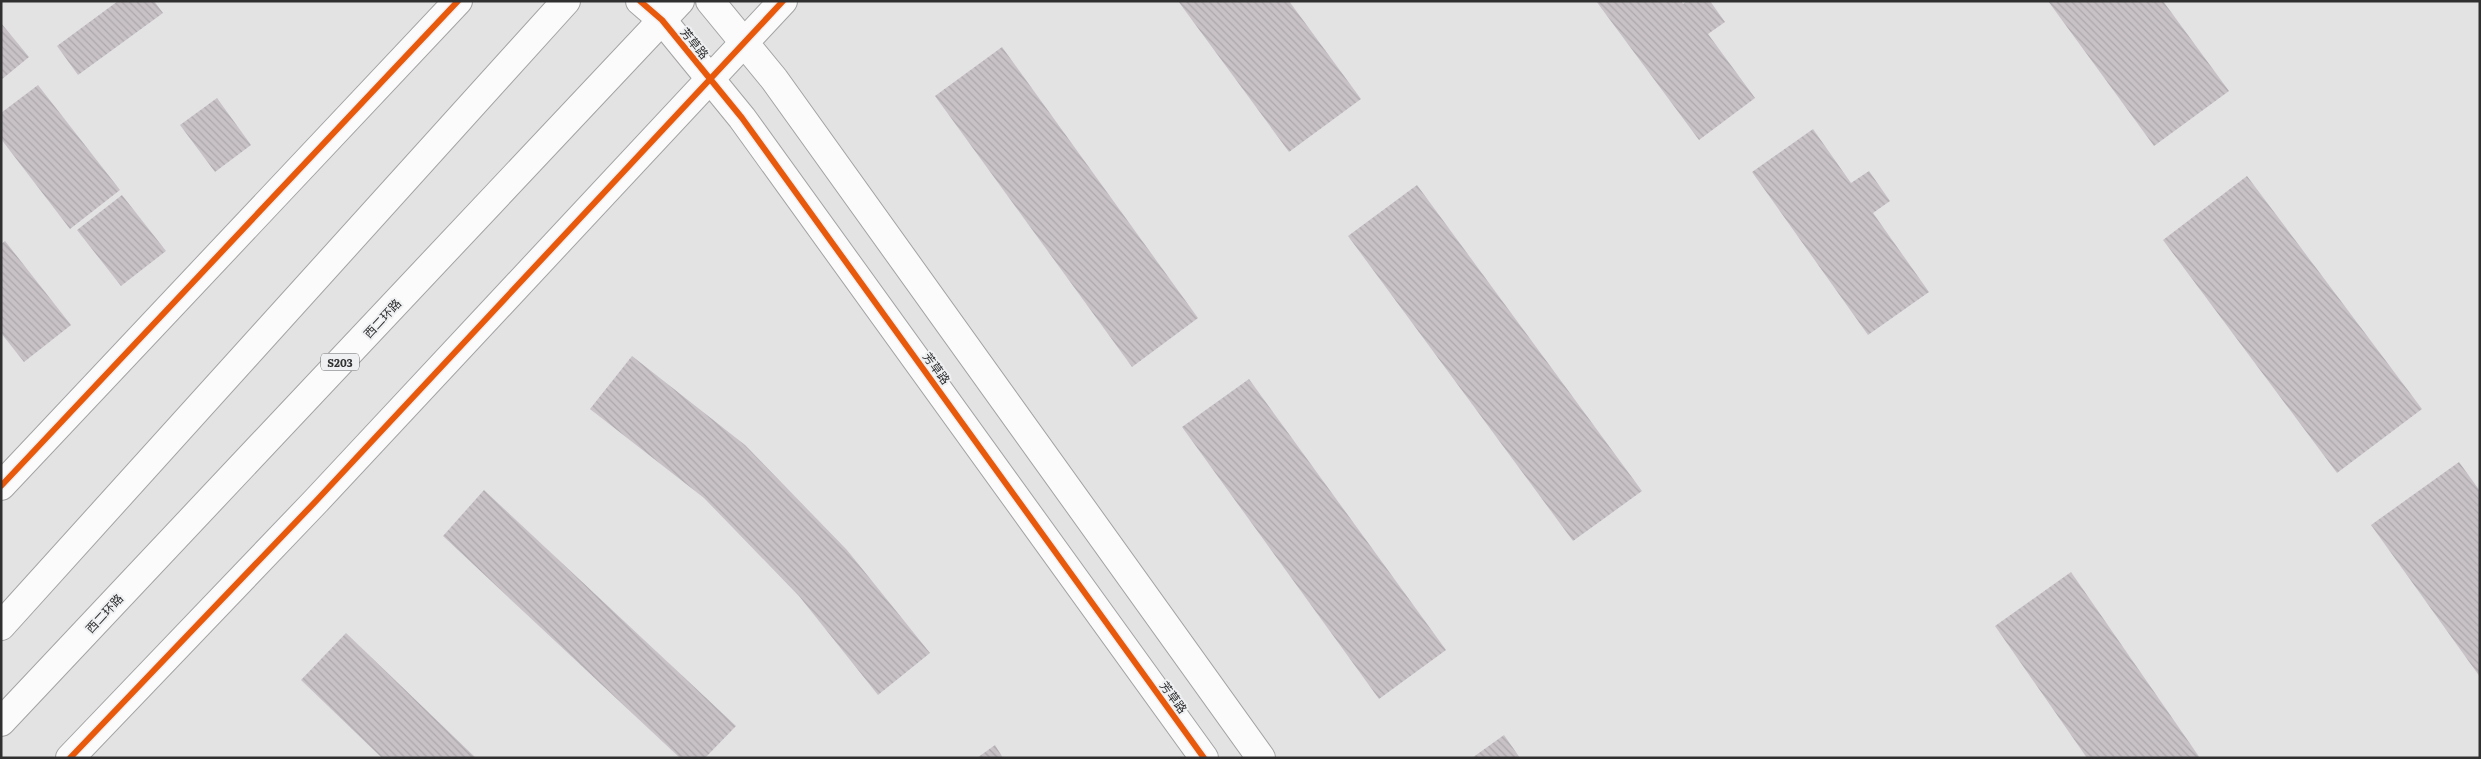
<svg xmlns="http://www.w3.org/2000/svg" width="2481" height="759" font-family="Literata,'Noto Sans SC',serif">
<defs>
<pattern id="building-back-hatch" width="6" height="6" patternUnits="userSpaceOnUse" patternTransform="scale(1.25)"><rect width="6" height="6" fill="#c8c2c7"/><path d="M-1 5l2 2M0 0l6 6M5-1l2 2" fill="none" stroke="#aca7ab"/></pattern>
</defs>
<rect width="100%" height="100%" fill="#e3e3e4"/>
<g fill="url(#building-back-hatch)">
<polygon points="118,1 154,1 163,13 78,75 57,46"/>
<polygon points="1178,1 1289,1 1361,99 1289,152"/>
<polygon points="1596,1 1681,1 1683,4 1687,1 1710,1 1725,22 1708,34 1755,98 1699,140"/>
<polygon points="2048,1 2163,1 2229,91 2154,146"/>
<polygon points="1,23 29,57 1,80"/>
<polygon points="1002,47 1198,318 1132,367 935,96"/>
<polygon points="38,85 120,190 70,229 1,139 1,113"/>
<polygon points="217,98 251,145 215,172 180,125"/>
<polygon points="1813,129 1851,183 1869,171 1890,201 1873,213 1929,292 1868,335 1752,172"/>
<polygon points="2247,176 2422,409 2337,473 2163,240"/>
<polygon points="1417,185 1642,491 1573,541 1348,236"/>
<polygon points="122,195 166,251 121,286 77,230"/>
<polygon points="5,241 71,325 24,362 1,333 1,244"/>
<polygon points="632,356 745,445 847,550 930,653 878,695 799,596 704,498 590,409"/>
<polygon points="1249,379 1446,650 1379,699 1182,427"/>
<polygon points="2459,462 2480,491 2480,677 2371,525"/>
<polygon points="484,490 736,726 705,758 680,758 443,536"/>
<polygon points="2071,572 2200,758 2087,758 1995,626"/>
<polygon points="346,633 476,758 382,758 301,680"/>
<polygon points="1504,735 1520,758 1472,758"/>
<polygon points="995,745 1003,758 977,758"/>
</g>
<g fill="none" stroke-linecap="round" stroke-linejoin="round">
<g stroke="#a3a3a4" stroke-width="30">
<g id="secondary">
<polyline points="640,1 662,20 742,118 1204,758"/>
<polyline points="710,1 774,79 1261,758"/>
<polyline points="1,486 458,1"/>
<polyline points="70,758 316,501 783,1"/>
</g>
</g>
<g stroke="#a3a3a4" stroke-width="30">
<g id="primary">
<polyline points="1,626 566,1"/>
<polyline points="1,722 680,1"/>
</g>
</g>
<use href="#secondary" stroke="#fbfbfb" stroke-width="28"/>
<use href="#primary" stroke="#fbfbfb" stroke-width="28"/>
<g stroke="#eff0f2" stroke-width="9">
<g id="cycleway">
<polyline points="640,1 662,20 742,118 1204,758"/>
<polyline points="1,486 458,1"/>
<polyline points="70,758 316,501 783,1"/>
</g>
</g>
<use href="#cycleway" stroke="#e8590c" stroke-width="6"/>
</g>
<g text-anchor="middle" dominant-baseline="central" stroke-width="4" stroke-linejoin="round" paint-order="stroke">
<rect fill="#eff0f2" stroke="#696a6b" stroke-width="1" x="321" y="353.5" width="38" height="17" rx="4"/>
<g font-size="11" font-weight="bold" fill="#303031">
<text x="340" y="362">S203</text>
</g>
<g font-size="12" fill="#303031" stroke="#eff0f2">
<text transform="translate(695 43) rotate(51)">芳草路</text>
<text transform="translate(382 318) rotate(-47)">西二环路</text>
<text transform="translate(937 368) rotate(54)">芳草路</text>
<text transform="translate(104 613) rotate(-47)">西二环路</text>
<text transform="translate(1174 697) rotate(54)">芳草路</text>
</g>
</g>
<rect width="2481" height="759" fill="none" stroke="#303031" stroke-width="5"/>
</svg>
